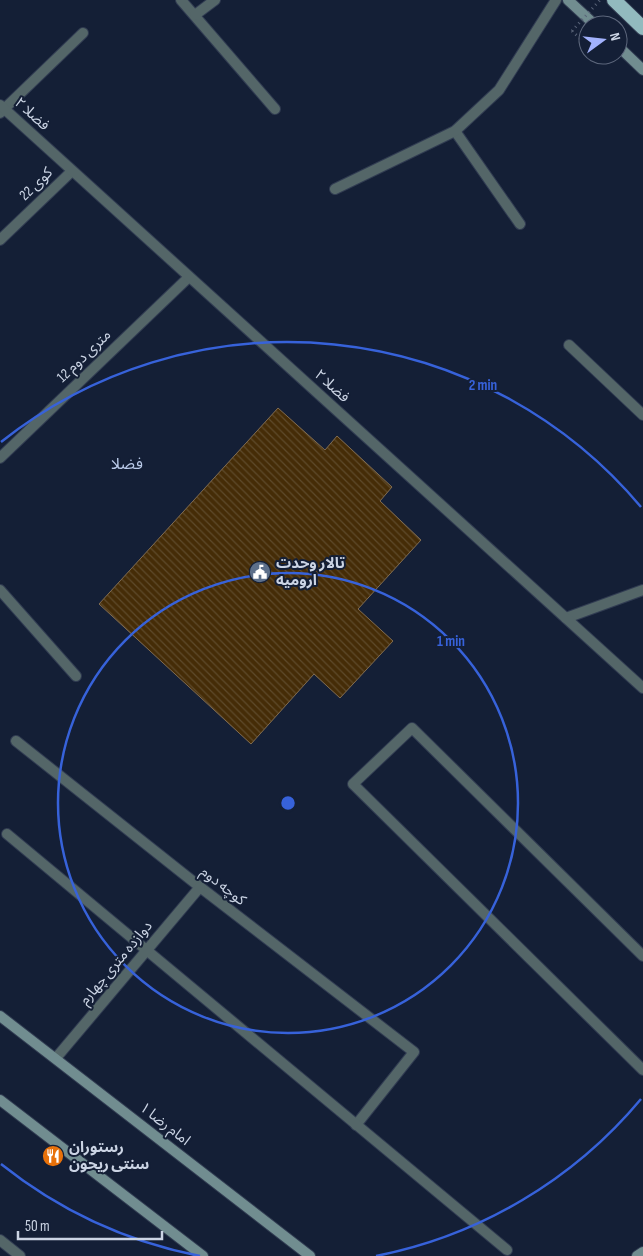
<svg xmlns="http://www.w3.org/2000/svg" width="643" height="1256" font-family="'Sofia Sans Condensed','Noto Sans Arabic',sans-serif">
<defs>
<pattern id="building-back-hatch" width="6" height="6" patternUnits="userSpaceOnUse" patternTransform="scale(1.25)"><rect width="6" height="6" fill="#452c07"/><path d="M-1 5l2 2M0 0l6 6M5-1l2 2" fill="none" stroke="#5e4a2b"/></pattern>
</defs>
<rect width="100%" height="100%" fill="#141f36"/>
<polygon fill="url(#building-back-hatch)" stroke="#816c51" points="278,408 325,450 337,436 392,487 380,501 421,540 358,609 393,641 340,698 314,674 251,744 99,604"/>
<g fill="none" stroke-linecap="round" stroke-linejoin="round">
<g stroke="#313c52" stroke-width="12">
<g id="minor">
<polyline points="181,0 275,109"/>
<polyline points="195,15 215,0"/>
<polyline points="0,113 83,33"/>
<polyline points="455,131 520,224"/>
<polyline points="335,189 455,131 499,90 556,0"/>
<polyline points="0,240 72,171"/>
<polyline points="569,345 643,415"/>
<polyline points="0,458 189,277"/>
<polyline points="0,590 76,676"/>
<polyline points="566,618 643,590"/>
<polyline points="16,741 200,887 414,1052 356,1125"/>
<polyline points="7,834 507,1250"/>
<polyline points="643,956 412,728 353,784 643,1070"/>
<polyline points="56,1058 200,887"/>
<polyline points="0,1240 20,1256"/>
</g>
</g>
<g stroke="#313c52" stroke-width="12">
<polyline id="tertiary" points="0,105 643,688"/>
</g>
<g stroke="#313c52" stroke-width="12">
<g id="secondary">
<polyline points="568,0 595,25"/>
<polyline points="618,46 643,70"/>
<polyline points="0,1016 310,1256"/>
<polyline points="0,1100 203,1256"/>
<polyline points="637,1256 643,1252"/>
</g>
</g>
<g stroke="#313c52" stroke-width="16">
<polyline id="trunk" points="614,0 643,28"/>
</g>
<polyline stroke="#596378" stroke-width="3" stroke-dasharray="1 4" stroke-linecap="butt" points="572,31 585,43 588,40"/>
<use href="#minor" stroke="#546668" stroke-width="10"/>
<use href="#tertiary" stroke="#546668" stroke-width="10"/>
<use href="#secondary" stroke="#718d90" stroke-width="10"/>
<use href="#trunk" stroke="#92babe" stroke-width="14"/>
<polyline stroke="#596378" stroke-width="3" stroke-dasharray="1 4" stroke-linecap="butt" points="572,31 600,0"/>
</g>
<g fill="none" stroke="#3762da" stroke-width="2.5">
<circle cx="288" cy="803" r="230"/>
<path d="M641 1099A461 461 0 0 1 376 1256M200 1256A461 461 0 0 1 1 1164M1 442A461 461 0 0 1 641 507"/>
</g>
<defs>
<g id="civic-disc" transform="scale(1.125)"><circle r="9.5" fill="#5c6f8a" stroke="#141f36"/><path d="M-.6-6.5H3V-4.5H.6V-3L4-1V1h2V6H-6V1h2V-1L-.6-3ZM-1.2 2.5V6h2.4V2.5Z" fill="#fff"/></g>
<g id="restaurant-disc" transform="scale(1.125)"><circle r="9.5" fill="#e8710a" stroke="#141f36"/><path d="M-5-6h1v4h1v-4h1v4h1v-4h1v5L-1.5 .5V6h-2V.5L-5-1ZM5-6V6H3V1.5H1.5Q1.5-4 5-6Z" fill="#fff"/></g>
</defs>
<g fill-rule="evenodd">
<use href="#civic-disc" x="260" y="572"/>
<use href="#restaurant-disc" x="53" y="1156"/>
</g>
<g text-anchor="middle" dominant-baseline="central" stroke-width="4" stroke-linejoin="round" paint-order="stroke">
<g font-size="15" fill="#cbd4e4" stroke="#141f36">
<text transform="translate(32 114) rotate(42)">فضلا ۲</text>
<text transform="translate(36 184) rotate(-44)">کوی 22</text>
<text transform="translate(84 356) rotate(-44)">12 متری دوم</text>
<text transform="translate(332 386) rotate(42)">فضلا ۲</text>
<text transform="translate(223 886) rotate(38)">کوچه دوم</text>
<text transform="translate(116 963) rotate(-50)">دوازده متری چهارم</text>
<text transform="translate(165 1124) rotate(38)">امام رضا ۱</text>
</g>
<g font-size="15" font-weight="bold" fill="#cbd4e4" stroke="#141f36" text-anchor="start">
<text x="276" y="563">تالار وحدت<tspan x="276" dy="17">ارومیه</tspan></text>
<text x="69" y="1147">رستوران<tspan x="69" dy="17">سنتی ریحون</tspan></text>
</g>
<g font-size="16" fill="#bacae9" stroke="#141f36">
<text x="127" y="464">فضلا</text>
</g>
</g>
<circle cx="288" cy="803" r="8" fill="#3762da" stroke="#141f36" stroke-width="2.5"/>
<g font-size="15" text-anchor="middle" font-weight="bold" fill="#3762da" stroke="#141f36" stroke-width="4" stroke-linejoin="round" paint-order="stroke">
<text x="483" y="390">2 min</text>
<text x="451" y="646">1 min</text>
</g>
<g transform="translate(603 40) rotate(75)"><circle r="24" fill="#141f36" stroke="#5d677c"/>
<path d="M0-4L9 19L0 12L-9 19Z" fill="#a2b2fd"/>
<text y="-8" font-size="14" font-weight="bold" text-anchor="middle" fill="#cbd4e4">N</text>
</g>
<path d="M18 1231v8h144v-8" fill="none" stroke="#cbd4e4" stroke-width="2.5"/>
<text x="25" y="1231" font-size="15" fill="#cbd4e4" stroke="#141f36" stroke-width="4" paint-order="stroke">50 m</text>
</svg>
